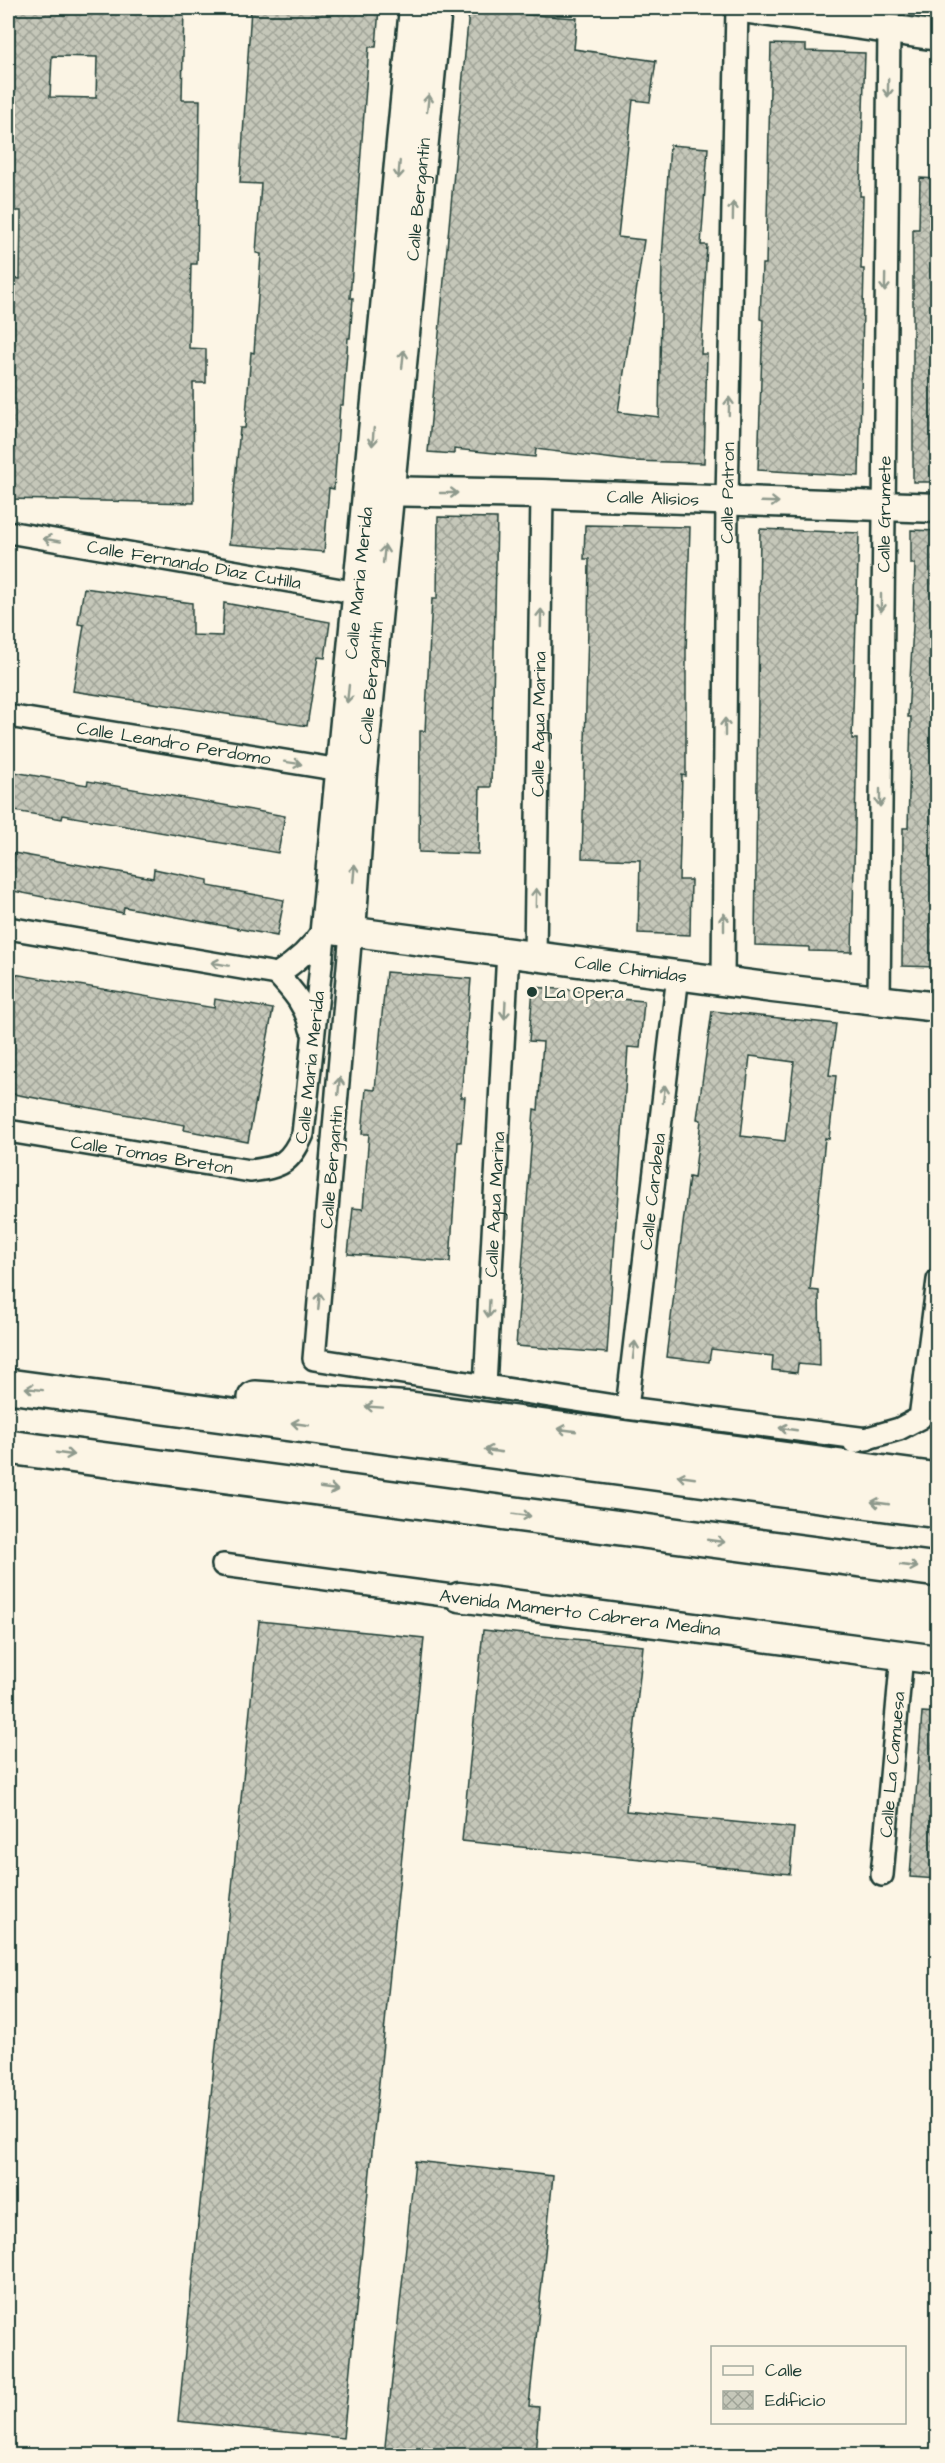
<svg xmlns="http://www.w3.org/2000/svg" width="945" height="2463" font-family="'Architects Daughter',sans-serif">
<defs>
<pattern id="building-cross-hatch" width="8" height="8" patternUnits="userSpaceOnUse" patternTransform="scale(1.5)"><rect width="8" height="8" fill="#c5c7b9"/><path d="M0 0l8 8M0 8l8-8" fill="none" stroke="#9fa397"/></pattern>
</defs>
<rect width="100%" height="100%" fill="#fcf5e5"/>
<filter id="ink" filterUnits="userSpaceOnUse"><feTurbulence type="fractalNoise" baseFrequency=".0167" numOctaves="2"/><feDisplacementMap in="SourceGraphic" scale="12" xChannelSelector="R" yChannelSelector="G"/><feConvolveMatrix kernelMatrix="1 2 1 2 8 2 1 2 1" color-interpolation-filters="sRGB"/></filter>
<g filter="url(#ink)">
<g fill="url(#building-cross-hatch)" stroke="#1f3d34" stroke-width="1.5" fill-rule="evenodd">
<path d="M8 8H184L182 100H200L197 264H191L189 348 206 349V383H193L194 503 8 499V278L20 279 21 211H8ZM52 56 97 57 96 98 50 97Z"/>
<polygon points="251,8 379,8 376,47 369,47 350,298 353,298 350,338 348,338 343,405 340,405 334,489 329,488 324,552 229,544 240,428 245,428 251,352 254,353 261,254 256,253 261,184 240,183"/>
<polygon points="469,11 577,18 574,49 656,61 650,102 633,100 618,237 644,240 618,412 659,417 662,259 670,145 708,148 701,245 707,245 701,354 707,354 704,463 630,461 536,449 535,457 454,449 454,454 428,452"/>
<polygon points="771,44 806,45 806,51 865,53 860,196 863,196 861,269 864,269 859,476 758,470 763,320 760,319 762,264 766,264"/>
<polygon points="920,178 938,179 938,482 913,482 913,229 919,229"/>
<polygon points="438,517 497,518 491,787 480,787 478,854 419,852 420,731 425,731 432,599 437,599"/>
<polygon points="585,525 690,527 686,651 686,776 682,775 679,880 691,880 690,935 638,933 640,860 582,858 588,628 589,559 584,559"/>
<polygon points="760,529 859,533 852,739 857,739 852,952 809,951 809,947 755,945"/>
<polygon points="911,530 938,531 938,967 902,966 903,828 908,828 911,717 908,717 913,626 915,564 911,564"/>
<polygon points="84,588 192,603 192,635 222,636 224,603 330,622 325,658 318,657 307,726 73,691 84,625 78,624"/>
<polygon points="14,772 87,785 88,781 285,816 278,853 63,815 62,819 8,810"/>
<polygon points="8,852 153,878 154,869 208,880 208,886 284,900 277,936 124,907 123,913 8,890"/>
<polygon points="386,972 471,979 461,1097 465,1097 461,1142 458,1142 450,1262 348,1254 353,1208 363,1209 369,1134 362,1134 366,1089 375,1090"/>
<polygon points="8,973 214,1008 215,999 273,1009 248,1142 184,1130 185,1125 8,1093"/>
<polygon points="533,987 584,991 584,996 644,1001 640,1048 628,1047 607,1353 516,1346 534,1109 538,1110 543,1042 529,1041"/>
<path d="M712 1011 836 1024 829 1075 836 1076 829 1139 825 1138 810 1290 819 1291 820 1366 798 1364 797 1373 772 1370 773 1356 752 1354 711 1349 709 1362 666 1357 689 1177 694 1178 701 1120 697 1119ZM750 1056 794 1062 785 1141 741 1136Z"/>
<polygon points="259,1621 424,1638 343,2438 178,2421"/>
<polygon points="483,1630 643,1646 626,1811 794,1828 790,1874 462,1841"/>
<polygon points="922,1712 938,1713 938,1879 910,1877"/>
<polygon points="415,2161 553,2176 529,2406 539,2407 535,2456 384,2456"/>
</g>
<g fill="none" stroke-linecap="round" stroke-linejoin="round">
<g stroke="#1f3d34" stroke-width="26">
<g id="street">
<path id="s1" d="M8 532 370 595"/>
<path id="s2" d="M8 716 340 770"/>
<polyline points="8,928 277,974"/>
<polyline points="351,932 314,1359 627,1408 867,1439"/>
<path id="s3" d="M535 955 542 494"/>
<path d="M277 974C293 991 306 1006 311 1029"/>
<path d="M277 974C297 962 311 949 324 929"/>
<path id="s4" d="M723 981 727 500 737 8"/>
<path id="s5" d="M879 1000 889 29"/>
<path id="s6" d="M8 1131 250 1171C282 1167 290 1163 303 1134L325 928"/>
<path id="s7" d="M485 1386 508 951"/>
<path id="s8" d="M627 1408 678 975"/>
<polyline points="854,1442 899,1429 920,1418 938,1280"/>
<polyline points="223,1565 459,1597"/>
<path id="s9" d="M882 1875 902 1655"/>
</g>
</g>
<g stroke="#1f3d34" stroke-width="33">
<g id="secondary">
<path id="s10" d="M414 8 325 928 773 988 938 1007"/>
<polyline points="742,8 938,36"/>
<path id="s11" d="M373 491 542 494 938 508"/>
<path id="s12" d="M351 932 362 772 437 8"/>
<polyline points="459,1597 938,1660"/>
</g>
</g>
<g stroke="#1f3d34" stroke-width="38">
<g id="highway">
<polyline points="8,1386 938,1511"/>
<polyline points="255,1398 411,1409 938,1480"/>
<polyline points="8,1447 938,1570"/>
</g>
</g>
<use href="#street" stroke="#fcf5e5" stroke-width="21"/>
<use href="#secondary" stroke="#fcf5e5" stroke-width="28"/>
<use href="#highway" stroke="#fcf5e5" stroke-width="33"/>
</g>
<defs><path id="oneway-shaft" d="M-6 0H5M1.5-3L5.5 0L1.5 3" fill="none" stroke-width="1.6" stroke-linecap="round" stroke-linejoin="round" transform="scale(1.5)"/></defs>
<g stroke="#8e998c">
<use href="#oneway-shaft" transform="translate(888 88) rotate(91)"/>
<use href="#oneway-shaft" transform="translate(428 103) rotate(-84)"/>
<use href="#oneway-shaft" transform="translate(399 170) rotate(95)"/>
<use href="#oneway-shaft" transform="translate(733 211) rotate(-89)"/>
<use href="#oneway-shaft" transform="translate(885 283) rotate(91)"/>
<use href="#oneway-shaft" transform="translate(403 359) rotate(-84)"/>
<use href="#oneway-shaft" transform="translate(729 406) rotate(-89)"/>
<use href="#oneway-shaft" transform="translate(373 437) rotate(95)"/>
<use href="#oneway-shaft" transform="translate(449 493)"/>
<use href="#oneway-shaft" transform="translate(770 502) rotate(2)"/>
<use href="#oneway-shaft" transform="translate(52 540) rotate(-170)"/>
<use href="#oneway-shaft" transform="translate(384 554) rotate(-84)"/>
<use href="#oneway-shaft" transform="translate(881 603) rotate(90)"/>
<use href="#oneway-shaft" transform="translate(541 618) rotate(-89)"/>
<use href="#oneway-shaft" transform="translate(348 694) rotate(96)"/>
<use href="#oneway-shaft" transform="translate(725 727) rotate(-90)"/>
<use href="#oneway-shaft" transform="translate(293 763) rotate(9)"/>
<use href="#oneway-shaft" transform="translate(880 798) rotate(90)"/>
<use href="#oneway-shaft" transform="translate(354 873) rotate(-85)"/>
<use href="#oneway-shaft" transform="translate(536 897) rotate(-89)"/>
<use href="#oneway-shaft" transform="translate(724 922) rotate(-90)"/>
<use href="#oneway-shaft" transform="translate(220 964) rotate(-170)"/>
<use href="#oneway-shaft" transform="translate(505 1010) rotate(93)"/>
<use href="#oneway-shaft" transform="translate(339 1086) rotate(-85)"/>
<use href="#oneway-shaft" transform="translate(664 1094) rotate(-83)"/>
<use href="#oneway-shaft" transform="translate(319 1301) rotate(-85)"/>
<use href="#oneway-shaft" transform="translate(489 1309) rotate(93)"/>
<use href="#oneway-shaft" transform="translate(634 1350) rotate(-83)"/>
<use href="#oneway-shaft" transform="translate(34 1389) rotate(-173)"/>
<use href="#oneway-shaft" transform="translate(374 1407) rotate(-176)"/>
<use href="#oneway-shaft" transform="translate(300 1424) rotate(-172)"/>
<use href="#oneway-shaft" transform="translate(788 1429) rotate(-172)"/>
<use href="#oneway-shaft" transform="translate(567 1430) rotate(-172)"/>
<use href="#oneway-shaft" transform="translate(493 1451) rotate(-172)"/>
<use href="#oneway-shaft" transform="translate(65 1454) rotate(8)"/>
<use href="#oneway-shaft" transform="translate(686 1477) rotate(-172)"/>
<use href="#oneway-shaft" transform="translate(329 1489) rotate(8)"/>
<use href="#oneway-shaft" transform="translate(880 1503) rotate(-172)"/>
<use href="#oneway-shaft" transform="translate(522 1515) rotate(8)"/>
<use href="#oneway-shaft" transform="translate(716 1541) rotate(8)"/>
<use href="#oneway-shaft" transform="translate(909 1566) rotate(8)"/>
</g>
</g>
<circle fill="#1f3d34" stroke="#fcf5e5" stroke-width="2" cx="532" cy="992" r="6"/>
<g text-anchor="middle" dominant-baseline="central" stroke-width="6" stroke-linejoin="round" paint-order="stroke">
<g font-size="18" fill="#1f3d34" stroke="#fcf5e5">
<text stroke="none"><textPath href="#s12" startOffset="736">Calle Bergantin</textPath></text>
<text stroke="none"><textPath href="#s4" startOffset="488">Calle Patron</textPath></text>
<text stroke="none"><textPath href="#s11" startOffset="280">Calle Alisios</textPath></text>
<text stroke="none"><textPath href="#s5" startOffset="486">Calle Grumete</textPath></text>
<text stroke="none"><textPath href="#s1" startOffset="189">Calle Fernando Diaz Cutilla</textPath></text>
<text transform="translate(359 583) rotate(-84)">Calle Maria Merida</text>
<text stroke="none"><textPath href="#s12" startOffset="250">Calle Bergantin</textPath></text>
<text stroke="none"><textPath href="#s3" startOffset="231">Calle Agua Marina</textPath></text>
<text stroke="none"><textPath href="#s2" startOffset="168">Calle Leandro Perdomo</textPath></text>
<text stroke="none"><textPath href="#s10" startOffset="1233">Calle Chimidas</textPath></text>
<text stroke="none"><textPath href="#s6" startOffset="382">Calle Maria Merida</textPath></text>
<text stroke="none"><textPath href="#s6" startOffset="146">Calle Tomas Breton</textPath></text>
<text transform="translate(332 1167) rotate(-85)">Calle Bergantin</text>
<text stroke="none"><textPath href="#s8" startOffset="218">Calle Carabela</textPath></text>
<text stroke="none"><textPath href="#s7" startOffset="182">Calle Agua Marina</textPath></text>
<text transform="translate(580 1613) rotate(7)">Avenida Mamerto Cabrera Medina</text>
<text stroke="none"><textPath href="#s9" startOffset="111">Calle La Camuesa</textPath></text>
</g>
<g font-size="18" fill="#1f3d34" stroke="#fcf5e5" text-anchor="start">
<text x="544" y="992">La Opera</text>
</g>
</g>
<rect width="945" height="2463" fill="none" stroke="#fcf5e5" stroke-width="30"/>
<rect x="15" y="15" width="915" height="2433" fill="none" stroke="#1f3d34" stroke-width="2" filter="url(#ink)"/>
<rect x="711" y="2346" width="195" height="78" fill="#fcf5e5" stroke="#a4ab9e" stroke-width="1.5"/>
<rect x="723" y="2366" width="30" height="9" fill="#fcf5e5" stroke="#a4ab9e" stroke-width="1.5"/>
<text x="765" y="2376" font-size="18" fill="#1f3d34">Calle</text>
<rect x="723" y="2391" width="30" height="18" fill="url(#building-cross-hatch)" stroke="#a4ab9e" stroke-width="1.5"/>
<text x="765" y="2406" font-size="18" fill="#1f3d34">Edificio</text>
</svg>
